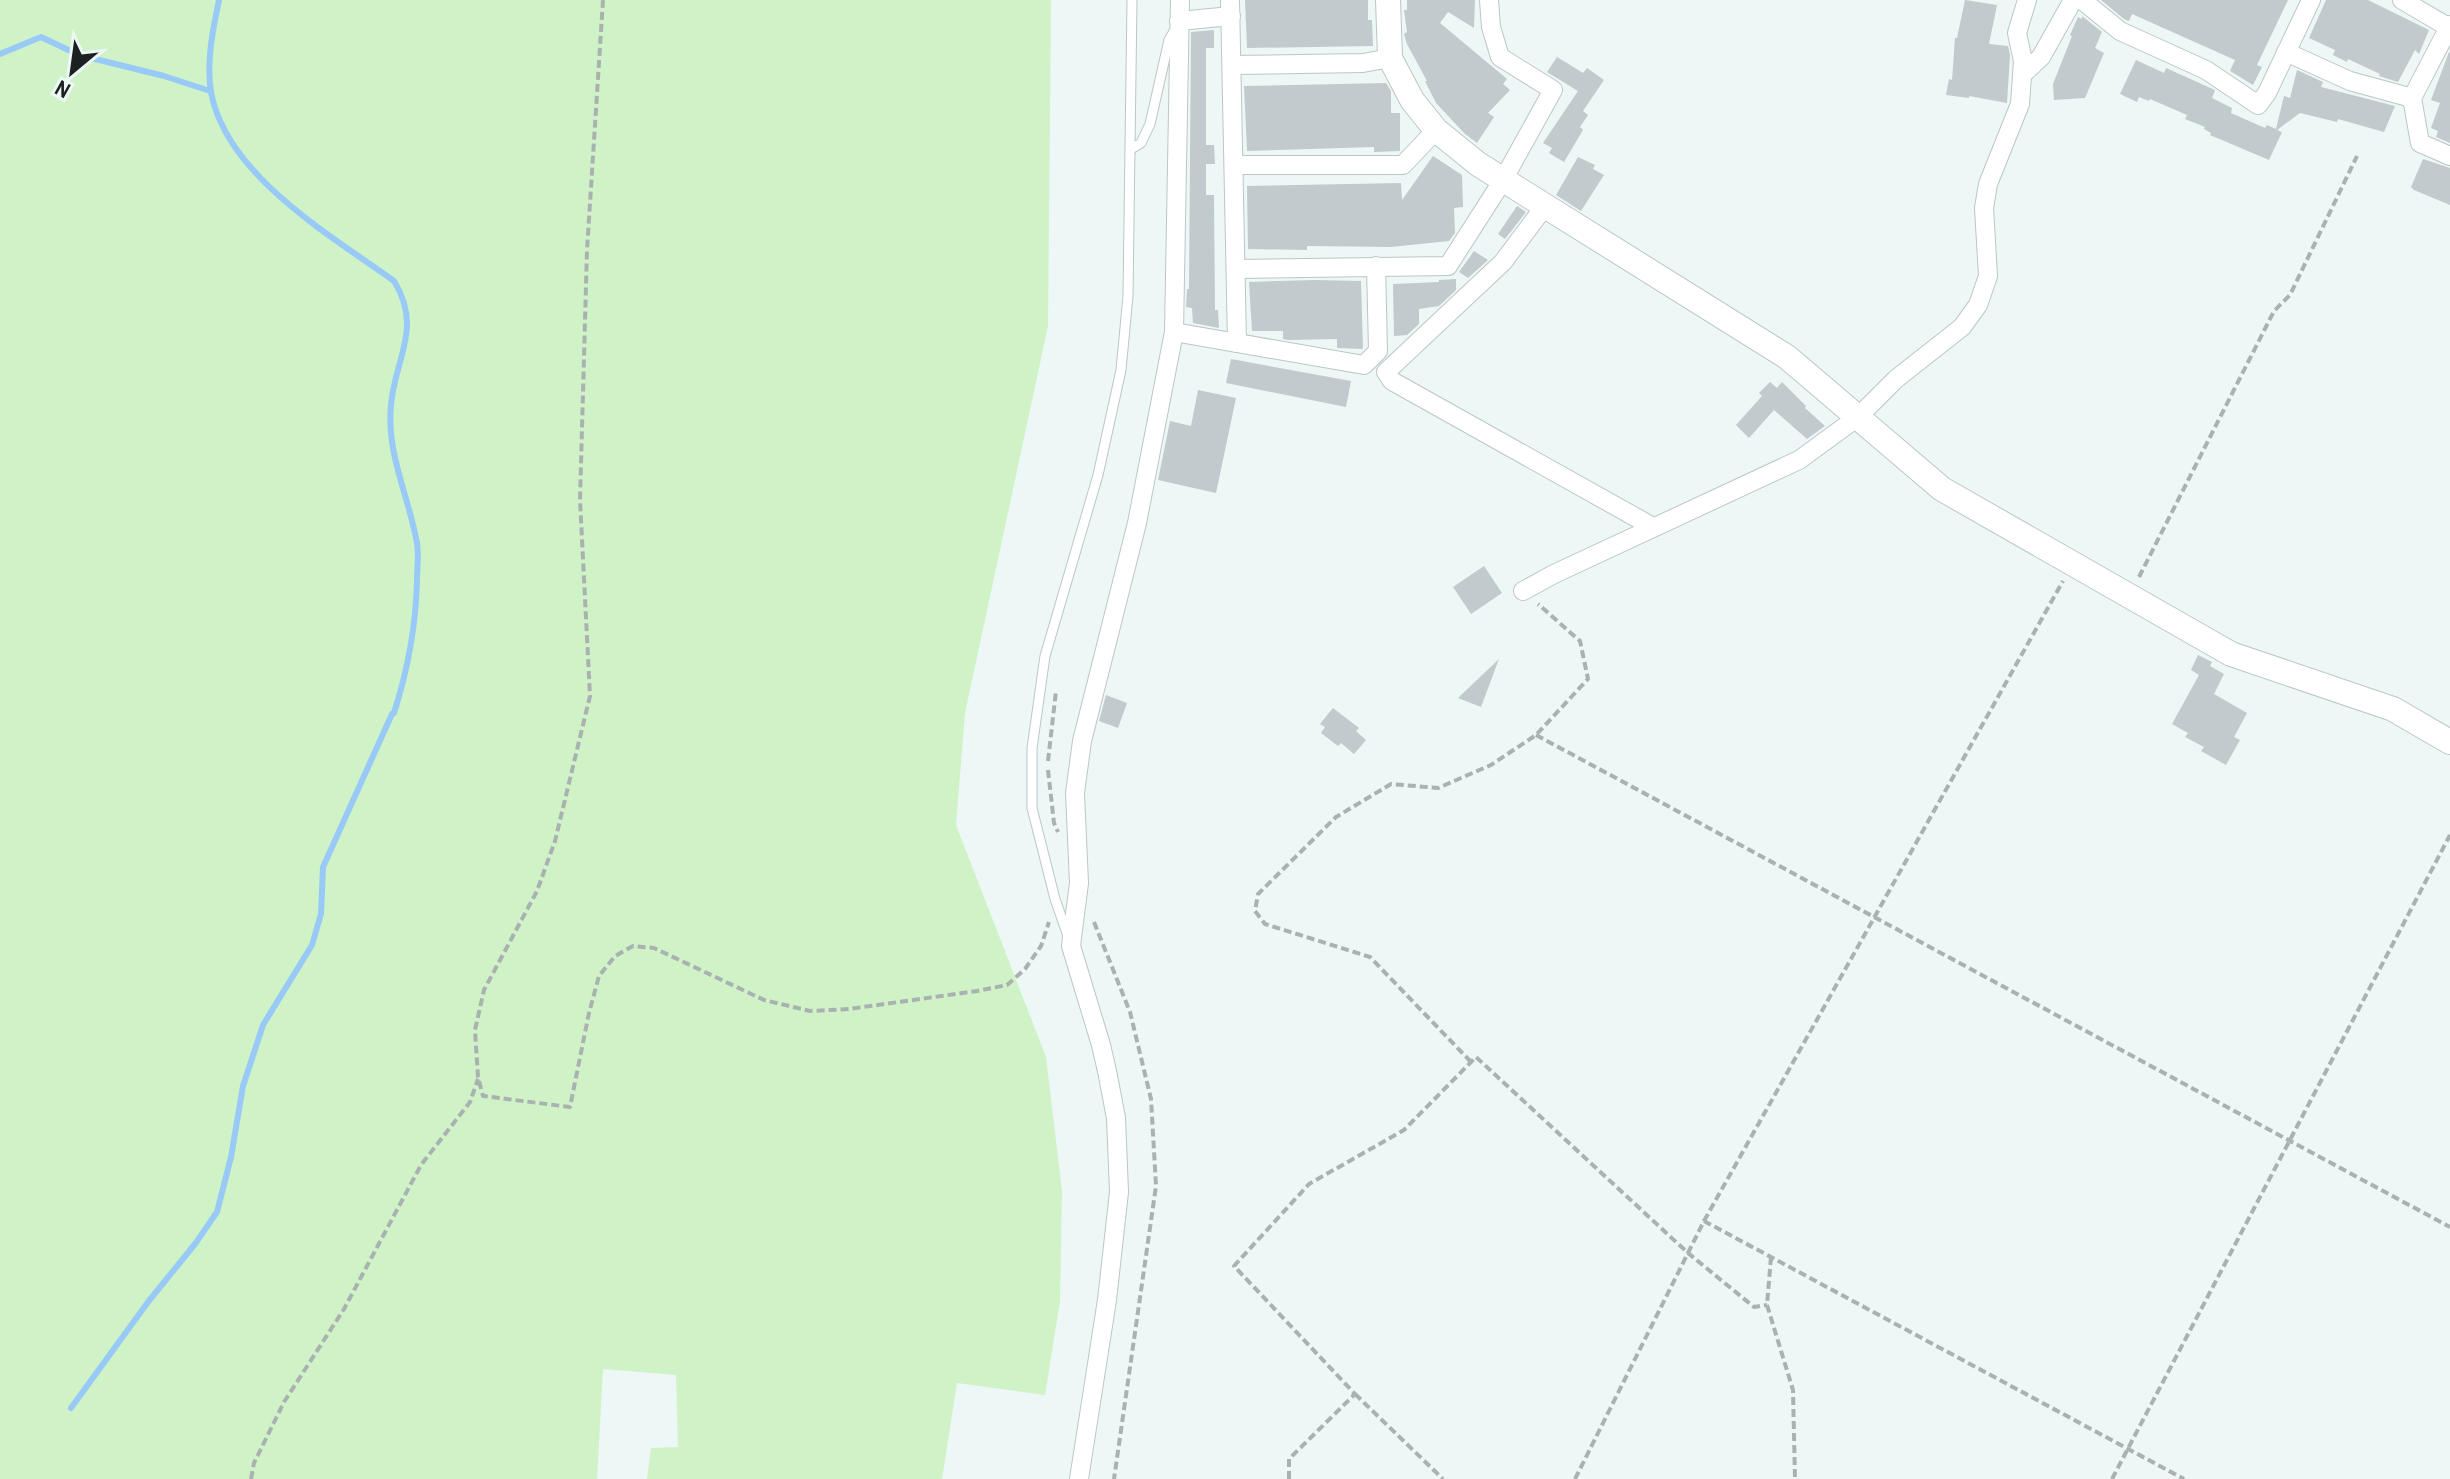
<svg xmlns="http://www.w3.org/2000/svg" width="2450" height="1479" font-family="'Archivo Narrow',sans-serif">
<rect width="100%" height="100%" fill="#ecf7f6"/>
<polygon fill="#d0f2c7" points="0,0 1051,0 1048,326 965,713 956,825 1046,1057 1062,1191 1060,1301 1045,1395 957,1383 942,1479 647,1479 651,1448 678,1447 676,1375 603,1369 597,1479 0,1479"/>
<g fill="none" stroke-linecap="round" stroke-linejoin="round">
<g stroke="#99caf7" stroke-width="6">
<polyline points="0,54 41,37 79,55 164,76 210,91"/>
<path d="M71 1408 148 1302 195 1244 217 1212 231 1157 243 1086 263 1025 312 945 321 914 323 867 392 714 394 713C408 669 416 626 417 580 417 568 419 555 417 543 409 497 386 453 391 405 395 358 423 328 394 281 330 235 226 175 211 92 206 62 213 29 219 0"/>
</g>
</g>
<g fill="#c1cacd">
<polygon points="1245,0 1368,0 1368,20 1372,20 1373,46 1247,48"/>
<polygon points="1407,0 1475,0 1474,28 1448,12 1440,23 1507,79 1503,84 1510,90 1488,113 1494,117 1477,143 1465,134 1436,103 1425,81 1427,81 1407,44 1404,34 1407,32 1404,10 1407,10"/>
<polygon points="1965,0 1997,5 1989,44 2008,46 2010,55 2007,103 1969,96 1969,98 1946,95 1949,79 1952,80 1955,38 1957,38"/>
<polygon points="2101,0 2288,0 2257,65 2262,67 2253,85 2230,71 2235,60 2132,14 2129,21 2124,19"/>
<polygon points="2326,0 2368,0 2429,30 2419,54 2415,50 2398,82 2379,76 2380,74 2348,59 2347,62 2333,55 2335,50 2309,38"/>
<polygon points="2082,16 2102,32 2095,48 2104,53 2085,98 2054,100 2053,84 2072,36 2070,35 2078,17 2082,19"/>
<polygon points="1214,30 1214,48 1206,48 1206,145 1214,145 1215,164 1206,164 1206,195 1214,195 1215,310 1218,310 1219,328 1193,323 1192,308 1186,307 1187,289 1189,289 1191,32"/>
<polygon points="2449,52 2450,53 2450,143 2436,137 2438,131 2431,128 2440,103 2431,100"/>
<polygon points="1557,57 1583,73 1587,68 1604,80 1583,111 1588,115 1580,127 1583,130 1564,162 1549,153 1552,148 1543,143 1578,91 1547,72"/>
<polygon points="2136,60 2164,73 2166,68 2215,90 2212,98 2232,108 2231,113 2265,128 2267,125 2276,129 2284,96 2290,98 2297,70 2323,82 2321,87 2395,106 2384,132 2338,119 2337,122 2300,113 2277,130 2282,132 2269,160 2210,135 2211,133 2204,129 2205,127 2185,119 2187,115 2150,99 2149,101 2139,97 2137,102 2120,94"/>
<polygon points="1386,83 1391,91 1391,113 1400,113 1400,151 1374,152 1374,147 1247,151 1244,86"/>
<polygon points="1433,156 1462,175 1463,207 1454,208 1455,233 1449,241 1391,247 1307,246 1307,250 1248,249 1247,186 1401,183 1402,200"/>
<polygon points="1578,157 1595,165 1593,169 1604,175 1581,211 1556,195"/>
<polygon points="2423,159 2450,168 2450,205 2414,190 2411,187"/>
<polygon points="1517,206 1526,212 1505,239 1498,234"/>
<polygon points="1474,251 1488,260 1468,278 1459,272"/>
<polygon points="1456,279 1456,290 1439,306 1419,309 1419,324 1407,335 1394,336 1393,284 1439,282 1439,280"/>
<polygon points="1315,280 1361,281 1363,349 1337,348 1337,339 1288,340 1283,339 1283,331 1252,331 1249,282"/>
<polygon points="1231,359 1351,381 1346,407 1226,383"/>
<polygon points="1770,382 1777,388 1782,382 1806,406 1805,408 1825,426 1807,439 1774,410 1749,438 1736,425 1762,396 1759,393"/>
<polygon points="1198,390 1236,398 1216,493 1158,480 1170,421 1191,426"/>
<polygon points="1484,566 1502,593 1471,614 1453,587"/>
<polygon points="2198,655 2212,662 2210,666 2224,674 2214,694 2247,713 2234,737 2240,740 2226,765 2201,751 2204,747 2185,737 2188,733 2172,724 2199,675 2191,670"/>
<polygon points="1499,659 1481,707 1458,698"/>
<polygon points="1106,695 1127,703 1118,728 1099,721"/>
<polygon points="1333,708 1359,728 1356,731 1366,740 1354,754 1341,743 1338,746 1321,733 1325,727 1320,724"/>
</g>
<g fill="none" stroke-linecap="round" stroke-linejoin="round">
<g stroke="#bcc6c6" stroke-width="11">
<g id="lane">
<polyline points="1131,149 1141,143 1150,124 1169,40 1176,28"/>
<polyline points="1068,936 1055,899 1032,808 1032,748 1045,656 1098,475 1121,370 1128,296 1132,0"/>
</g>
</g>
<g stroke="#bcc6c6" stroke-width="20">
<g id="street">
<polyline points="1230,0 1237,343"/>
<polyline points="2082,0 2120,31 2206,70 2258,105 2267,93 2311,0"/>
<polyline points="2402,0 2448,27"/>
<polyline points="1179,21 1231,16"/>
<polyline points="2450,25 2412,98 2420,143 2450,156"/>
<polyline points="2286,52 2350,81 2412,98"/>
<polyline points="1232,65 1363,63 1390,58"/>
<polyline points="2022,75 2041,57 2073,0"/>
<polyline points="1234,165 1403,165 1436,130"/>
<polyline points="1545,206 1503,262 1386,372 1392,381 1653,527"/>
<polyline points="1236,269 1448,266 1503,180 1553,90 1500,57 1491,27 1489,0"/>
<polyline points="1174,332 1364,365 1378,351 1376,266"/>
<polyline points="1523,591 1554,574 1799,460 1858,417 1896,379 1962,327 1978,305 1988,276 1984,208 1988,184 2020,104 2023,61 2017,33 2027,0"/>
<polyline points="1079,1479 1107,1300 1119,1192 1116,1118 1107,1071 1101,1045 1071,946 1079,883 1075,793 1082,741 1137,523 1174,332 1180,0"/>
</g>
</g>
<g stroke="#bcc6c6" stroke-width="26">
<polyline id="secondary" points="1388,0 1390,58 1412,100 1436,130 1478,164 1787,357 1942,489 2231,654 2393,709 2450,742"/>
</g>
<g stroke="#a9b2b1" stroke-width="4" stroke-dasharray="8 4" stroke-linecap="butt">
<polyline points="603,0 587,250 580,500 590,696 555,841 537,891 484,990 475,1030 478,1077 483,1096 570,1107 589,1013 599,976 615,956 633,946 654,948 764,1000 810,1011 849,1009 977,991 1007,985 1025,969 1041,946 1049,922"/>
<polyline points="2139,577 2274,311 2290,295 2357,156"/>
<polyline points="1536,735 2450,1227"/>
<polyline points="1048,761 1056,691"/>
<polyline points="1048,770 1054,823 1058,832"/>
<polyline points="1094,922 1130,1012 1151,1099 1156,1186 1114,1479"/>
<polyline points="1471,1062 1370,957 1265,924 1255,911 1258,894 1336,817 1391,784 1438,788 1491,765 1536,735 1588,679 1580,641 1538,604"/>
<polyline points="1704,1221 2063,581"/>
<polyline points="1771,1257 1767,1305 1793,1390 1795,1479"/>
<polyline points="1355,1394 1443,1479"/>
<polyline points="251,1479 254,1463 284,1402 344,1309 421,1165 470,1102 478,1079"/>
<polyline points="1289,1479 1289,1459 1355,1394 1234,1266 1309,1184 1404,1130 1476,1057 1688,1253 1704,1221 2184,1479"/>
<polyline points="1575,1479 1688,1253 1754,1307 1767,1305"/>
<polyline points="2112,1479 2450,835"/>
</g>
<use href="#lane" stroke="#fff" stroke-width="9"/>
<use href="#street" stroke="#fff" stroke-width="18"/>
<use href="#secondary" stroke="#fff" stroke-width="24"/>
</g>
<g transform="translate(72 72) rotate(209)" stroke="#ecf7f6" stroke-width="6" paint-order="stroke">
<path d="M0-6L14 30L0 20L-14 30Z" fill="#1c2020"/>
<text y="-12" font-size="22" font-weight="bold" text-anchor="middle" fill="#1c2020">N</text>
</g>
</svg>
